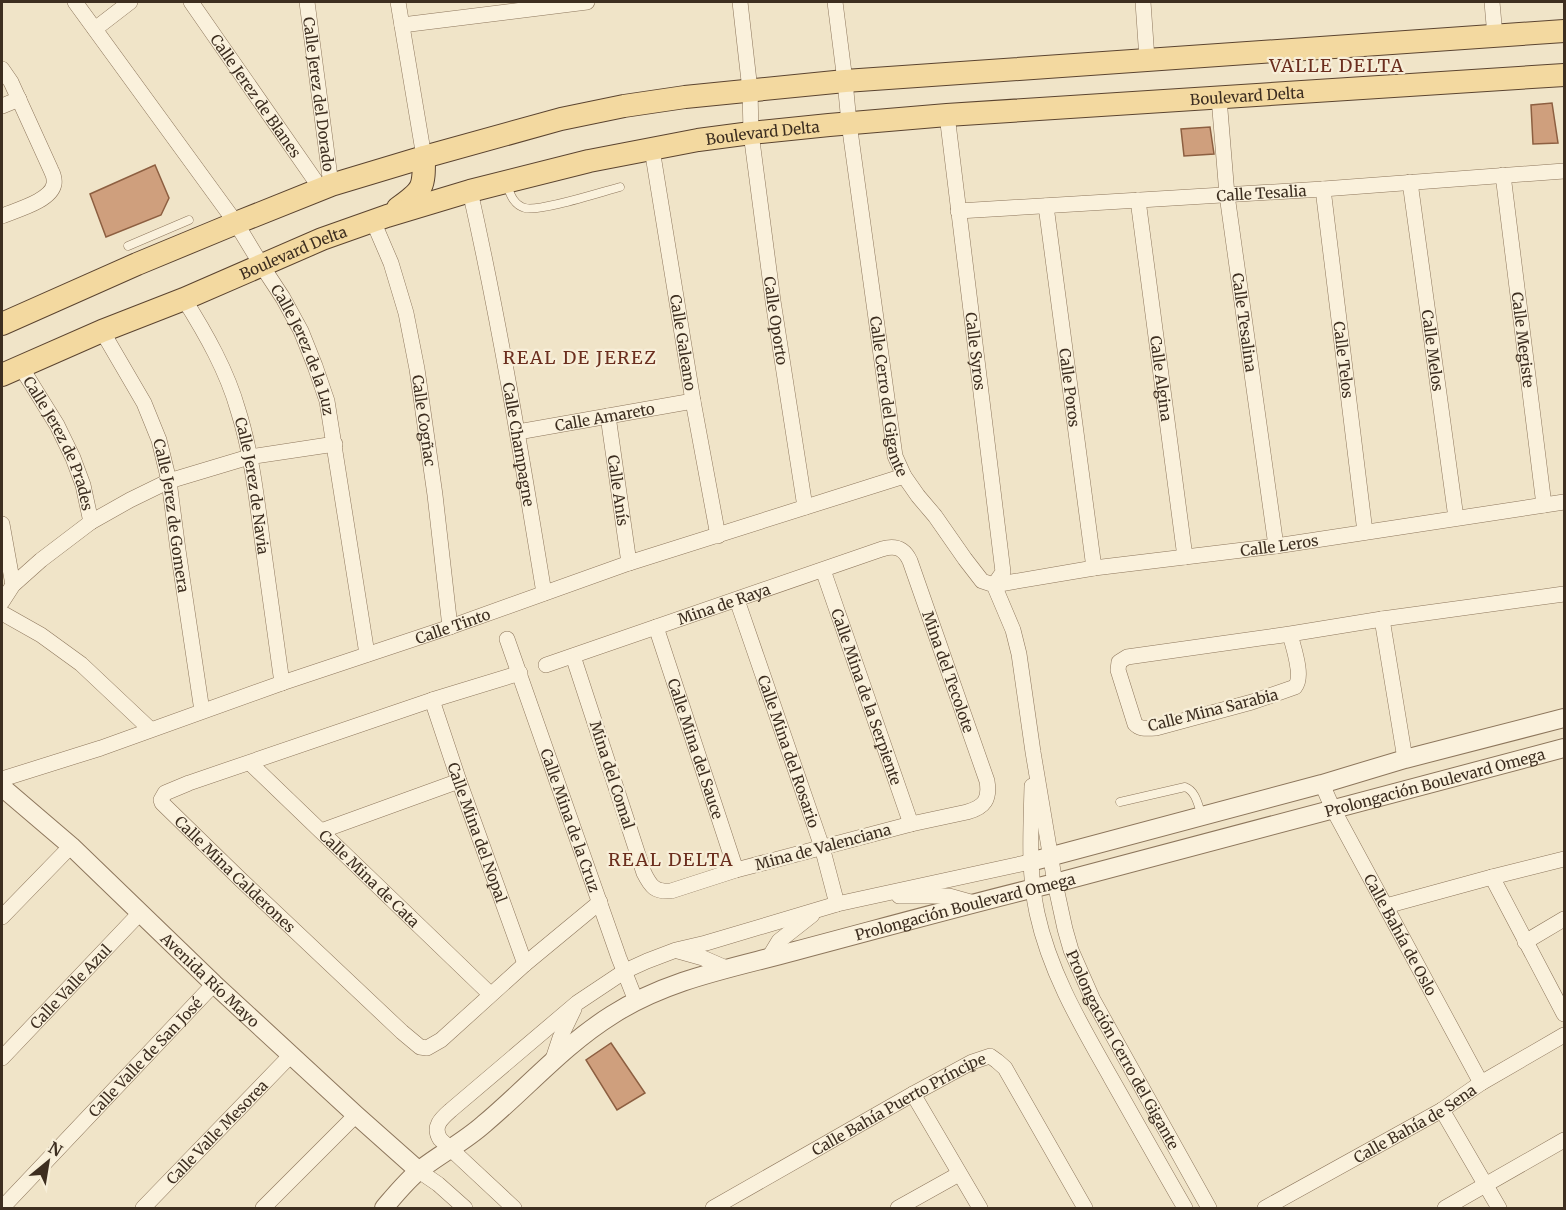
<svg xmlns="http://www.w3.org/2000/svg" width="1566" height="1210" font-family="Merriweather,serif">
<rect width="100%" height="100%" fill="#f0e4c8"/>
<g fill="#cf9f7d" stroke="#8d5f41" stroke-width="1.5">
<polygon points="1552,103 1558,143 1533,144 1531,105"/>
<polygon points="1210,127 1214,154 1184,156 1181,129"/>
<polygon points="155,165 169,198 161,215 106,237 90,194"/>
<polygon points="611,1043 645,1093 617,1110 586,1060"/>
</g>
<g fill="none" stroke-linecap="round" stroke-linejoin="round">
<g stroke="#8d765c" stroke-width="9">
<g id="service">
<path d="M506 183C510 193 513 205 525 208 540 212 601 192 620 187"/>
<polyline points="128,246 189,220"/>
<path d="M1120 802 1185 787C1196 791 1198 805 1202 816"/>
</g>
</g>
<g stroke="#8d765c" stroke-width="16">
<g id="minor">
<path id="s1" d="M75 2 236 223 262 266 283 298 301 331 315 366 327 401 367 654"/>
<path id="s2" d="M191 2 321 189"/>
<path id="s3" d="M307 2 331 185"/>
<polyline points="398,2 424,157"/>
<path id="s4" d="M740 2 750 90 751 133 773 301 805 507"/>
<path id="s5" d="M835 2 845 81 849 123 895 456 904 476 918 496 935 516 965 559 982 581 994 585 1013 630 1019 654 1033 752 1055 883 1065 929 1071 950 1093 1000 1209 1208"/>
<polyline points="1143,2 1147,59"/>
<polyline points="1492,2 1495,36"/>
<polyline points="402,25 587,2"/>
<polyline points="95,29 130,2"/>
<path d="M2 69 11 82 51 170C53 174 55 179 54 184 51 201 16 210 2 216"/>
<path id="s6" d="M1219 98 1227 195 1276 546"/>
<polyline points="2,106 19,99"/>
<path id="s7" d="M947 115 1003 572 994 585"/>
<path id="s8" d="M652 149 693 401 718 536"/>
<path id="s9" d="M1503 175 1544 505"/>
<path id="s10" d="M1410 182 1456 518"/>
<path id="s11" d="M1323 189 1365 532"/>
<path id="s12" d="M470 191C500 324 522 459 544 593"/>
<path id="s13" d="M1138 200 1185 557"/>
<path id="s14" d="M1046 206 1094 568"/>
<path id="s15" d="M958 211 1323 189 1564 171"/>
<path id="s16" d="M373 221 391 263 406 313 417 369 435 495 450 627"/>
<path id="s17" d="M184 299C206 334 227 371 238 410 252 454 257 501 263 546 269 592 276 637 282 683"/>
<path id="s18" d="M102 331 144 403 159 440 169 481 178 550 202 711"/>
<path id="s19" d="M21 367 57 425 73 458 83 485 91 522"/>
<path id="s20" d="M608 416 629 563"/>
<path id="s21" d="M518 432 693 401"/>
<polyline points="2,524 13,585"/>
<path id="s22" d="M823 570 911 824"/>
<path id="s23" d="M994 585 1094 568 1276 546 1564 502"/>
<path id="s24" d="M737 600 822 847 837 904"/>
<polyline points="2,602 13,585 41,560 91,522 130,500 169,481 249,457 335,444"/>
<polyline points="2,613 41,635 81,664 150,729"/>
<polyline points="1382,619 1405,759"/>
<path id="s25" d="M656 627 736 870"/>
<path d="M1290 634C1293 647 1304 676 1295 687L1252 702 1156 728C1149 728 1140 730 1135 724L1118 670 1119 662 1127 657 1290 634 1382 619 1564 594"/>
<path id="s26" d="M507 639 619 958 636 1001"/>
<path id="s27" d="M546 665 882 549C896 545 904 548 910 561L987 781C990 799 985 807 967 812L911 824 736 870 671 891C655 892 651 887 644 873L573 656"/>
<path id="s28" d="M520 673 432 700 189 783 165 793 161 800 162 803 240 879 402 1032 420 1047 427 1048 441 1040 525 964 600 902"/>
<path id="s29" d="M432 700 459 781 525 964"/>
<path id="s30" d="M250 763 490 994"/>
<path id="s31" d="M2 779 101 748 282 683 450 627 629 563 904 476"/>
<path id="s32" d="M1322 784 1333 809 1481 1083"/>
<path d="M1032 786C1031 829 1028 871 1037 913 1050 973 1081 1025 1111 1078 1136 1122 1160 1165 1185 1208"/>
<polyline points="321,831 459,781"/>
<polyline points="1492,877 1564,1014"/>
<polyline points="899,896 949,896 974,903"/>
<polyline points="1386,906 1492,877 1564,859"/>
<polyline points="2,917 71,846"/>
<polyline points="1525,942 1564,919"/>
<polyline points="678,951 703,958 726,968"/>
<polyline points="768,959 779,941 812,915"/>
<path id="s33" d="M2 1058 139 914"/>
<polyline points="552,1062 560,1038 574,1009"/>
<polyline points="913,1094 980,1208"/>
<polyline points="1442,1110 1499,1208"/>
<polyline points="419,1171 438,1184 465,1208"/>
<path id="s34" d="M2 1208 214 984"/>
<path id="s35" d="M143 1208 291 1055"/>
<polyline points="263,1208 356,1115"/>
<path d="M514 1208 440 1139C432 1126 442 1118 451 1110L577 1003 625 971 647 961 676 950 706 943 837 904 1030 862"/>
<path id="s36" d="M713 1208 913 1094 972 1062 990 1056 997 1061 1005 1068 1085 1208"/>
<polyline points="898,1208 959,1174"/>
<path id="s37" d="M1265 1208 1442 1110 1481 1083 1564 1035"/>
<polyline points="1445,1208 1564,1140"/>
</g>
</g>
<g stroke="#8d765c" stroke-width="20">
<g id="tertiary">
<path id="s38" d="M2 787 71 846 214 984 356 1115 419 1171"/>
<polyline points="1030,862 1322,784 1405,759 1564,718"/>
<path id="s39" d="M384 1208C395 1195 407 1180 421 1169 442 1153 465 1141 484 1124 527 1088 564 1045 612 1015 668 979 733 968 795 951 882 928 968 904 1055 883L1564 748"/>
</g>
</g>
<g stroke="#5b4430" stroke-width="24">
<g id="primary">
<path d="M398 208C424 190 424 187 424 157"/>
<polyline points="2,324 137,264 236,223 331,185 424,157 561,119 624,106 685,97 845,81 1564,31"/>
<path id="s40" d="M2 375 102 331 184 299 322 239 387 216 470 191 589 161 698 140 751 133 829 125 947 115 1564 75"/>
</g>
</g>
<use href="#service" stroke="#faf1dc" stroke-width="8"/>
<use href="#minor" stroke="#faf1dc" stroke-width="15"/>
<use href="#tertiary" stroke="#faf1dc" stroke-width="18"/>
<use href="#primary" stroke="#f3d9a0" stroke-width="22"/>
</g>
<g text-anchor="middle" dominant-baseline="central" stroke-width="4.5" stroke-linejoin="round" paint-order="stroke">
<g font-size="15" fill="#3d2e20" stroke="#f7eed8">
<text stroke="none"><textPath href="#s3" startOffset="93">Calle Jerez del Dorado</textPath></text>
<text stroke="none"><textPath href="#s2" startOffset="114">Calle Jerez de Blanes</textPath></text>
<text stroke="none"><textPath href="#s40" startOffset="1288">Boulevard Delta</textPath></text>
<text stroke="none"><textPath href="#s40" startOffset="802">Boulevard Delta</textPath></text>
<text stroke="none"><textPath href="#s15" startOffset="304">Calle Tesalia</textPath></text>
<text stroke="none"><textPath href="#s40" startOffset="316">Boulevard Delta</textPath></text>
<text stroke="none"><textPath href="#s4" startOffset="321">Calle Oporto</textPath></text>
<text stroke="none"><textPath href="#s6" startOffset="226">Calle Tesalina</textPath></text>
<text stroke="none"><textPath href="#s9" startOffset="166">Calle Megiste</textPath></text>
<text stroke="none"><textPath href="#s8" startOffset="196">Calle Galeano</textPath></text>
<text stroke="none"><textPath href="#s10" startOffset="170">Calle Melos</textPath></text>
<text stroke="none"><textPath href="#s7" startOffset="238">Calle Syros</textPath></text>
<text stroke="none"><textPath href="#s1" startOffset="418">Calle Jerez de la Luz</textPath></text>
<text stroke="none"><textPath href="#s11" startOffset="172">Calle Telos</textPath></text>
<text stroke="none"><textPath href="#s13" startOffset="180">Calle Algina</textPath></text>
<text stroke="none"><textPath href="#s14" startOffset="183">Calle Poros</textPath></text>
<text stroke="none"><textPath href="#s5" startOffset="398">Calle Cerro del Gigante</textPath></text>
<text stroke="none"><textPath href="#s21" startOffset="88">Calle Amareto</textPath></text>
<text stroke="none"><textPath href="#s16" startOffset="207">Calle Cogñac</textPath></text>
<text stroke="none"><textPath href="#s19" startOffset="86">Calle Jerez de Prades</textPath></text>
<text stroke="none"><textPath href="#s12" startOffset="258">Calle Champagne</textPath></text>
<text stroke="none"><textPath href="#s17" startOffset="201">Calle Jerez de Navia</textPath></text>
<text stroke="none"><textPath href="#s20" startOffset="75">Calle Anís</textPath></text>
<text stroke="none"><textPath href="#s18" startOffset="200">Calle Jerez de Gomera</textPath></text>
<text stroke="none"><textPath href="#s23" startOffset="288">Calle Leros</textPath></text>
<text stroke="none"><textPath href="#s27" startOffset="188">Mina de Raya</textPath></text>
<text stroke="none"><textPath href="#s31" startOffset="476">Calle Tinto</textPath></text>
<text stroke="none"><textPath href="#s27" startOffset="507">Mina del Tecolote</textPath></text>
<text stroke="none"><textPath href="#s22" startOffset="134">Calle Mina de la Serpiente</textPath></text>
<text transform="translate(1213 710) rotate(-14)">Calle Mina Sarabia</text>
<text stroke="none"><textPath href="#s25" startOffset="128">Calle Mina del Sauce</textPath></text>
<text stroke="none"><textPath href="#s24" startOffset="160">Calle Mina del Rosario</textPath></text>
<text transform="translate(612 775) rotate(72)">Mina del Comal</text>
<text stroke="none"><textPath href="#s39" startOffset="1156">Prolongación Boulevard Omega</textPath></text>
<text stroke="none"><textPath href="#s26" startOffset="192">Calle Mina de la Cruz</textPath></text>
<text stroke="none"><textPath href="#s29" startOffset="140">Calle Mina del Nopal</textPath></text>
<text transform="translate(823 847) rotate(-15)">Mina de Valenciana</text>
<text stroke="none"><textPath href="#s28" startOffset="488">Calle Mina Calderones</textPath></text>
<text stroke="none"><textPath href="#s30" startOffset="166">Calle Mina de Cata</textPath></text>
<text stroke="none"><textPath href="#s39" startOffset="670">Prolongación Boulevard Omega</textPath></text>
<text stroke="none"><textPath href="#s32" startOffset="170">Calle Bahía de Oslo</textPath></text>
<text stroke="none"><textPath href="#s38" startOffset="284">Avenida Río Mayo</textPath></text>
<text stroke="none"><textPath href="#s33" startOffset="99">Calle Valle Azul</textPath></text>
<text stroke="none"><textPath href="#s5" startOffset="1110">Prolongación Cerro del Gigante</textPath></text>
<text stroke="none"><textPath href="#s34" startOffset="208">Calle Valle de San José</textPath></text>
<text stroke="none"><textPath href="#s36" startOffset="213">Calle Bahía Puerto Príncipe</textPath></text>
<text stroke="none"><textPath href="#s37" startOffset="172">Calle Bahía de Sena</textPath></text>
<text stroke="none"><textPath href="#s35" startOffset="106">Calle Valle Mesorea</textPath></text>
</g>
<g font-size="18" letter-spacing="1.5" fill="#6b2e1e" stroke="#f7eed8">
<text x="1337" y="65">VALLE DELTA</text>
<text x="580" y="357">REAL DE JEREZ</text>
<text x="671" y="859">REAL DELTA</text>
</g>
</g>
<rect width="1566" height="1210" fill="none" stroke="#3d2e20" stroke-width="6"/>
<g transform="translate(48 1162) rotate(30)" stroke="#f7eed8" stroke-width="4.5" paint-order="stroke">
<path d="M0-4.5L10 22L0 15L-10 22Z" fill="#3d2e20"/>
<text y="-9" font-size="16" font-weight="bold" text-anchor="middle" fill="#3d2e20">N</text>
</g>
</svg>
